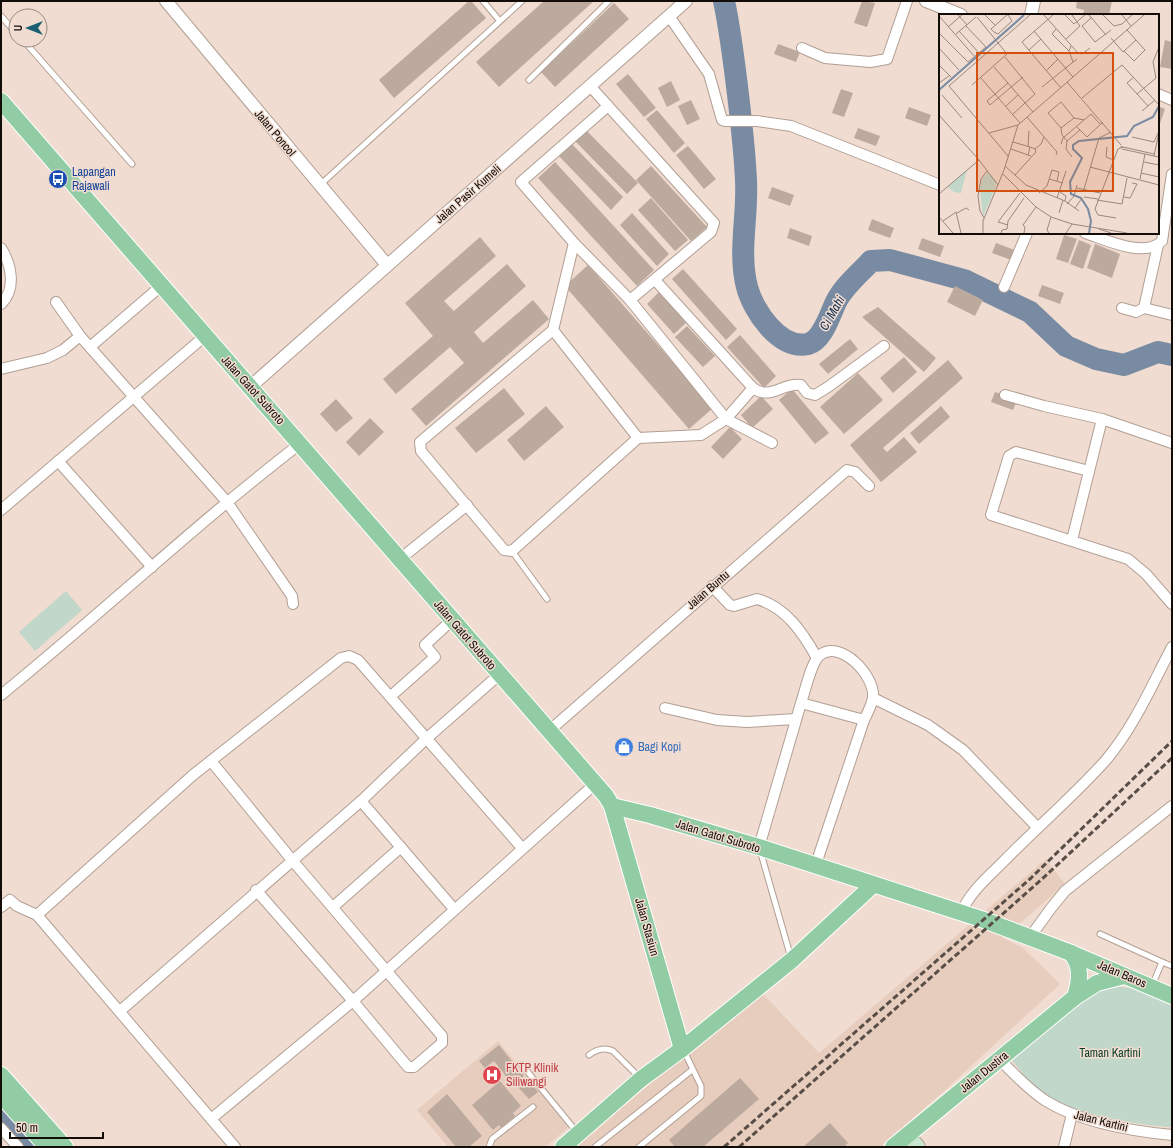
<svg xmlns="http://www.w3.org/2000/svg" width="1173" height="1148" font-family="'Archivo Narrow',sans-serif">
<rect width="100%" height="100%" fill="#f0dcd0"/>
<g fill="#e7cdbd">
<polygon points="1046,859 1065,884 1003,938 1023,948 1060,984 943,1092 880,1147 575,1147 671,1066 763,994 819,1053"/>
<polygon points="498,1041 569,1127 545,1147 448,1147 417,1110"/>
</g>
<g fill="#c1d7ca">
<polygon points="66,591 82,610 35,651 19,632"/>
<path d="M1103 985 1131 988 1172 1003V1127C1140 1126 1068 1113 1042 1093 1030 1084 1021 1071 1011 1059L1073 1002Z"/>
</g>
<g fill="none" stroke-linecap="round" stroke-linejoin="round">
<polyline stroke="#798ba3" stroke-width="13" points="1,1113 32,1147"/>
<path stroke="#798ba3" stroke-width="22" d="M724 1C731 34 735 69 739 103 742 129 745 155 746 181 748 216 738 252 747 287 753 310 779 350 808 344 823 340 830 314 836 302 843 287 860 273 871 261L890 260 964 280 1030 312 1066 346 1096 359 1124 365 1158 352 1172 355"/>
</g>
<g fill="#bdaa9f">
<polygon points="469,1 471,1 486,18 394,98 379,80"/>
<polygon points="544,1 594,1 499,87 476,62"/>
<polygon points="862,1 875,3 867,27 854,23"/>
<polygon points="1077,1 1112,1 1109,15 1083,15 1084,10 1076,8"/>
<polygon points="614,3 629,19 555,87 541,72"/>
<polygon points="1165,40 1172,42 1172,69 1160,67"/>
<polygon points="778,44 800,52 796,62 774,54"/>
<polygon points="628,74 656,108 644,117 616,84"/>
<polygon points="671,81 680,100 667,107 658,88"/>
<polygon points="841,89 853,93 844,117 832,113"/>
<polygon points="691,100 700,119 687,125 678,106"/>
<polygon points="1158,106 1165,109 1158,129"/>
<polygon points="909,107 931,115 927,126 905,118"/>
<polygon points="657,110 685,143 674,153 646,119"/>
<polygon points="584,128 638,183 627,194 573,139"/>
<polygon points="858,128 880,136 876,146 854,138"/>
<polygon points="569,141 623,197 611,210 557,154"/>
<polygon points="688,146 716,179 704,189 676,155"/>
<polygon points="555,162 654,270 637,286 538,178"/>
<polygon points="651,166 707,227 691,241 636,180"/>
<polygon points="772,187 794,195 790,206 768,198"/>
<polygon points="651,198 688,240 675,251 638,210"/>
<polygon points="632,213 669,254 657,266 620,225"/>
<polygon points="872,219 894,228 890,238 868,230"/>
<polygon points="790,228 812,236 809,246 787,238"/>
<polygon points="1064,235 1077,239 1068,263 1056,259"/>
<polygon points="480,237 496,256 444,301 454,311 507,264 526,286 474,332 483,343 533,300 549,319 426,426 411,409 464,363 450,347 396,394 383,379 433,336 405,303"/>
<polygon points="922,238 944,246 940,257 918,249"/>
<polygon points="1079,240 1091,245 1083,269 1070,264"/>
<polygon points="996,243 1017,251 1014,261 992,253"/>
<polygon points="1095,244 1120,254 1112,278 1087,268"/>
<polygon points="588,265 713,408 689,429 565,286"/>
<polygon points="683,269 737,329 726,340 672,279"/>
<polygon points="1042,285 1064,293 1060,304 1038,296"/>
<polygon points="955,286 983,300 975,316 947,302"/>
<polygon points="659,292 686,323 674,334 647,304"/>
<polygon points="878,307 936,358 924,372 862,317"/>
<polygon points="687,326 715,356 703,367 675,337"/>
<polygon points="740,335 776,376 764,388 727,347"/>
<polygon points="850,339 858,349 828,374 819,364"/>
<polygon points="904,357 917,372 893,393 880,378"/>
<polygon points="948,360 963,378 883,448 887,452 904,437 917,452 881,482 850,445"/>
<polygon points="858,373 883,400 844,434 820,407"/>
<polygon points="504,388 525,414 476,453 455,428"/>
<polygon points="792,389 829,433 815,444 779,400"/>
<polygon points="995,392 1017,400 1013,410 991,402"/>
<polygon points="761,396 773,409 752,428 741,415"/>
<polygon points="336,399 353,418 336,432 320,414"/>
<polygon points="546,406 564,427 524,461 507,440"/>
<polygon points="941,406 950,417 919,444 910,433"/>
<polygon points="370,418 384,432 359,456 346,442"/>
<polygon points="730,427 742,439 723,459 711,447"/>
<polygon points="499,1045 524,1076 513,1085 494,1061 485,1068 479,1061"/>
<polygon points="527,1078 538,1092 529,1099 517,1086"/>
<polygon points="740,1078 759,1099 703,1147 675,1147 669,1140"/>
<polygon points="500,1081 521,1106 513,1113 515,1116 501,1128 499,1125 493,1130 472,1105"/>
<polygon points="447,1094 482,1136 469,1147 456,1147 427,1112"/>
<polygon points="830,1123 848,1143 844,1147 803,1147"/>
</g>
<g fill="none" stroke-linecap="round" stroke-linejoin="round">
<g stroke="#b29f94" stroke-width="7">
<g id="service">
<polyline points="483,1 499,20"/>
<polyline points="1,16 16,33"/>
<polyline points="23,40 132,164"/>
<polyline points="529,80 609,1"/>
<polyline points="320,185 522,1"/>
<polyline points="512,551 547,599"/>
<polyline points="760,850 791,958"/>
<polyline points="1100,934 1162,962"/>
<polyline points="1152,986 1162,962 1172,966"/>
<path d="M589 1055C597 1049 604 1047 613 1051L639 1077"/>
<polyline points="522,1065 576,1131"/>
<polyline points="489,1147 492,1139 533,1107"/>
<polyline points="595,1147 692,1070"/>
<polyline points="639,1147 701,1096 701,1086 684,1051"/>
</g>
</g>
<g stroke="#b29f94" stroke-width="12">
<g id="minor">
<polyline points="669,16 709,74 722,120 725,121 757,121 791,126 940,185"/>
<polyline points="802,48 825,58 870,62 887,59 907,1"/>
<polyline points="590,86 714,223 711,232 630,300"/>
<polyline points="1158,94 1172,100"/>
<polyline points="608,106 521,182 574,243 630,300 726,419 772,443"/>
<path d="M1085 233C1104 239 1145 259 1162 241L1172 174"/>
<path d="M574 243 553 330 420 442 421 451 504 550 512 551 638 438 701 435 726 419 753 388C770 401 783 382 801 385L807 393 815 395 828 387 884 346"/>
<path d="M1 248C11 264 17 289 1 304"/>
<polyline points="655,280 753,388"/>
<polyline points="1004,287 1027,233"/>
<polyline points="56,302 80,336 227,502 292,596 293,604"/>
<polyline points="1122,308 1136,312 1144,308"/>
<polyline points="1144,308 1158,245"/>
<polyline points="1144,308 1172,315"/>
<polyline points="553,330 638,438"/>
<polyline points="90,347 161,286"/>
<polyline points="1,369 47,358 63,350 80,336"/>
<polyline points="1005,395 1044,406 1102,419 1172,443"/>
<polyline points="58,461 152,567"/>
<polyline points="1089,471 1016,452 1009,456 991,515 1128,559 1146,574 1172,604"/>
<polyline points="1,510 205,336"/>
<polyline points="1072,540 1102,419"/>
<polyline points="400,559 467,505"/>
<path d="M712 586 730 605 734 606 757 599C786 607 803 633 817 658"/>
<path d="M1 695C102 613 197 523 301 443"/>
<polyline points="391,696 435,657 425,645 452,620"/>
<polyline points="873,698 928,725 963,750 1037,827"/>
<polyline points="665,708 717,720 747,722 796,719"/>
<polyline points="549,731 847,470 855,472 869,486"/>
<polyline points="211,761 292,860 442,1036 442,1043 414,1067 408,1067 353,1001 256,890"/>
<polyline points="361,801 454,909"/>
<path d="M759 847 801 703 864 720C867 714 872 705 873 697 875 676 841 639 820 655 811 662 805 692 801 703"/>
<polyline points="815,867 864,720"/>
<polyline points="1,907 10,900 17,906 37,915 235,1147"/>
<polyline points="333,907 401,847"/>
<path d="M961 913C970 892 987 878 1003 862 1037 827 1074 796 1106 760 1134 727 1152 685 1172 647"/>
<polyline points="37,915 193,775 341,658 349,656 358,660 522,848"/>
<polyline points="1030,937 1052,907 1065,891 1172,806"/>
<polyline points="120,1011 361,801 426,739 500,674"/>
<path d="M1000 1060C1014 1074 1029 1090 1046 1101 1082 1123 1130 1131 1172 1135"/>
<polyline points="211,1119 353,1001 595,784"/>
<polyline points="1,1128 18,1147"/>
<polyline points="1064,1147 1072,1114"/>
</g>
</g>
<g stroke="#b29f94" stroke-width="14">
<g id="tertiary">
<polyline points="166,1 387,265"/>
<polyline points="926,1 961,15"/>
<polyline points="1031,15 1034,1"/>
<polyline points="250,387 686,1"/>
</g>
</g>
<g stroke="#b29f94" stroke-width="16">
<polyline id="secondary" points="907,1134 918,1147"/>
</g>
<g stroke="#fff" stroke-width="18">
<g id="primary">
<polyline points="1,101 606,796 612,806 682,1049"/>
<polyline points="612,806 650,815 759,847 984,920 1071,953 1172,996"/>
<path d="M1071 953C1082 966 1080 981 1075 997"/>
<polyline points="1,1075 65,1147"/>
<polyline points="1,1095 47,1147"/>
<polyline points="563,1147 641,1079 682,1049 792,960 872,886"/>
<polyline points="893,1147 1075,997 1097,983 1124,976"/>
</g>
</g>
<use href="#service" stroke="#fff" stroke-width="5"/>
<use href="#minor" stroke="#fff" stroke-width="10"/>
<use href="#tertiary" stroke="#fff" stroke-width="12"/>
<use href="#secondary" stroke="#c9e6d1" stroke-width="14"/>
<use href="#primary" stroke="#92cca4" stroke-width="16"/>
<g stroke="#584e47" stroke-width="3" stroke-dasharray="6 3" stroke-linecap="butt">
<polyline points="724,1147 1031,878 1172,741"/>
<polyline points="739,1147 1041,880 1172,758"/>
</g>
</g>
<defs>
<g id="bus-disc" transform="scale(1)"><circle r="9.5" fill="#1a4fb4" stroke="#f0dcd0"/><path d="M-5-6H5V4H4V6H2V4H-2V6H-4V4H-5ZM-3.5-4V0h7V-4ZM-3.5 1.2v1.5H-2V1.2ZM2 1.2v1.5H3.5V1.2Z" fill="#fff"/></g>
<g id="shop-disc" transform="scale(1)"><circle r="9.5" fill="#3f7fe0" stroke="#f0dcd0"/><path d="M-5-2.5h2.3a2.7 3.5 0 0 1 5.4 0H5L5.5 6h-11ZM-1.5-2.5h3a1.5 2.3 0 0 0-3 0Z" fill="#fff"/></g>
<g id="hospital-disc" transform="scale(1)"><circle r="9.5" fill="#e0444e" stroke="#f0dcd0"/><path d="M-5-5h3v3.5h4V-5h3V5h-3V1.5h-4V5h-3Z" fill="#fff"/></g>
</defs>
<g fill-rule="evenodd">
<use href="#bus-disc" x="58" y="179"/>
<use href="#shop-disc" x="624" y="747"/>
<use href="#hospital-disc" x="492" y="1075"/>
</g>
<g text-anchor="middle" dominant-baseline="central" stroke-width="3" stroke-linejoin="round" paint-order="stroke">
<g font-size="12" fill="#130d09" stroke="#f0dcd0">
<text transform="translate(275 133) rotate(50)">Jalan Poncol</text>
<text transform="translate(468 194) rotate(-41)">Jalan Pasir Kumeli</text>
<text transform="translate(253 390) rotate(48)">Jalan Gatot Subroto</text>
<text transform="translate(708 590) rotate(-41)">Jalan Buntu</text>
<text transform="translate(465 635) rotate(49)">Jalan Gatot Subroto</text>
<text transform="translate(718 836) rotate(17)">Jalan Gatot Subroto</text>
<text transform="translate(647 927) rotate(74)">Jalan Stasiun</text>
<text transform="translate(1122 974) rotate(23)">Jalan Baros</text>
<text transform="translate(984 1072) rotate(-39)">Jalan Dustira</text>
<text transform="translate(1101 1121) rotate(14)">Jalan Kartini</text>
</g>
<g font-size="12" fill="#164399" stroke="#f0dcd0" text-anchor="start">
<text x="72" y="172">Lapangan<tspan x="72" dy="14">Rajawali</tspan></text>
</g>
<g font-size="12" fill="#366cbe" stroke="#f0dcd0" text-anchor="start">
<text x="638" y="747">Bagi Kopi</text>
</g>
<g font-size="12" fill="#023c24" stroke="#f0dcd0">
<text x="1110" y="1053">Taman Kartini</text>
</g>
<g font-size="12" fill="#be3a42" stroke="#f0dcd0" text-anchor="start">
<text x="506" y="1068">FKTP Klinik<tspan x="506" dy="14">Siliwangi</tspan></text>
</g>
<g font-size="13" font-style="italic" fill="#153255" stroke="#f0dcd0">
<text transform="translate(832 313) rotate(-60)">Ci Mahi</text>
</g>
</g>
<g transform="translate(939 14)">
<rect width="220" height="220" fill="#f0dcd0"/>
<path d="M28 156 22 179 15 178 9 173ZM49 158 57 167V172L44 203 41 175 43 165Z" fill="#c1d7ca"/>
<path fill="none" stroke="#798ba3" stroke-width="2" d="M0 76 85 1M150 219 152 207 149 195 142 184 132 180 131 168 143 144 134 135V131L140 127 188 122 195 112 214 103 220 92"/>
<path fill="none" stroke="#988980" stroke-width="1" d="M19 1 28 11M46 1 56 11M68 1 52 15 55 18 59 20 73 7 69 1M105 1 139 39 143 40 151 34M114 1 83 28 122 74M126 1 135 10 146 1M150 1 167 21M164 1 175 12 183 10 193 1M183 1 192 12M0 2 36 43M152 4 143 12 156 28 172 16M9 13 23 1M117 15 113 20 130 37M20 17 40 39M95 17 134 63M0 19 29 48 47 33 27 12M17 20 37 3M172 24 184 38 197 26M127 25 141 12 133 1M132 32 130 37 134 48M0 34 20 56M90 36 102 25M185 37 195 47 206 36 188 16M66 43 96 80 74 100M0 51 12 63M55 53 94 98M107 57 119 45M195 63 188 69 209 92M42 64 81 109M128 68 182 131M0 69 10 62M69 69 48 87 51 91 84 63M33 71 68 40 38 3M103 73 138 45M198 80 217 64 214 48 220 33M3 81 23 104M143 84 183 51 220 91M67 92 79 81M203 97 216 86M0 101 40 146 59 171M88 103 118 138 117 141M138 113 148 123 164 108M122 114 135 104M220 118 215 142 220 143M50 119 79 111M193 123 215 128 220 117M128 127 141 116M74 128 91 133 89 141 92 142M122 130 124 124 152 100 161 110M89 133 90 117M168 133 167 143 175 146M184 133 215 140M72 135 89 141M96 135 102 130 105 123M183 135 215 142M69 142 10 72 91 1M133 143 127 135 128 127 123 121 122 114 109 99 122 88 135 104 145 106M205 148 220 151M66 152 87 171 126 187 140 197M151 153 220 171M202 159 220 163M64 160 97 193 112 203 133 210M76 161 97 138 96 135 91 133M110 165 124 169M201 165 206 140M138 174 161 179M145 175 160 124 172 118M121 178 127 182 126 187M100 179 108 172 113 156 120 158 118 167M0 180 40 146M145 183 159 185M185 183 191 184 198 170 193 169M118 184 127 157M158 186 183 190 188 164M128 190 135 182 138 171M136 194 143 184M18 199 27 194 30 196M120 199 124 186M0 203 14 219M45 204 41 197 39 182 42 165 48 157M177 204 159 201 156 195 179 135 184 133H181M4 207 17 198 22 219M69 211 59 208 81 179M160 215 172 219M44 219V207L65 156 79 111 205 1M62 219 63 216 68 215 69 207 85 184M85 219 86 213 84 211 97 193M110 219 108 216 112 203M127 219 133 210 188 219"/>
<path fill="#d3510c" fill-opacity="0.15" stroke="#d3510c" stroke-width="2" d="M38 39H174V177H38Z"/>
<rect width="220" height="220" fill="none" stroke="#130d09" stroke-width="2"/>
</g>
<rect width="1173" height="1148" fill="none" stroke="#130d09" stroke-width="4"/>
<g transform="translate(28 28) rotate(270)"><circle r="19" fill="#f0dcd0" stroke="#988980"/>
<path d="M0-3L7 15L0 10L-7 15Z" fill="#1a5f71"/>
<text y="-6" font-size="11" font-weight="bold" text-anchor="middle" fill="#130d09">U</text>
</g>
<path d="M10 1132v6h93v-6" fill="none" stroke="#130d09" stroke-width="2"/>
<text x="16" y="1132" font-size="12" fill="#130d09" stroke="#f0dcd0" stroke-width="3" paint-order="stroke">50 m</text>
</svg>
